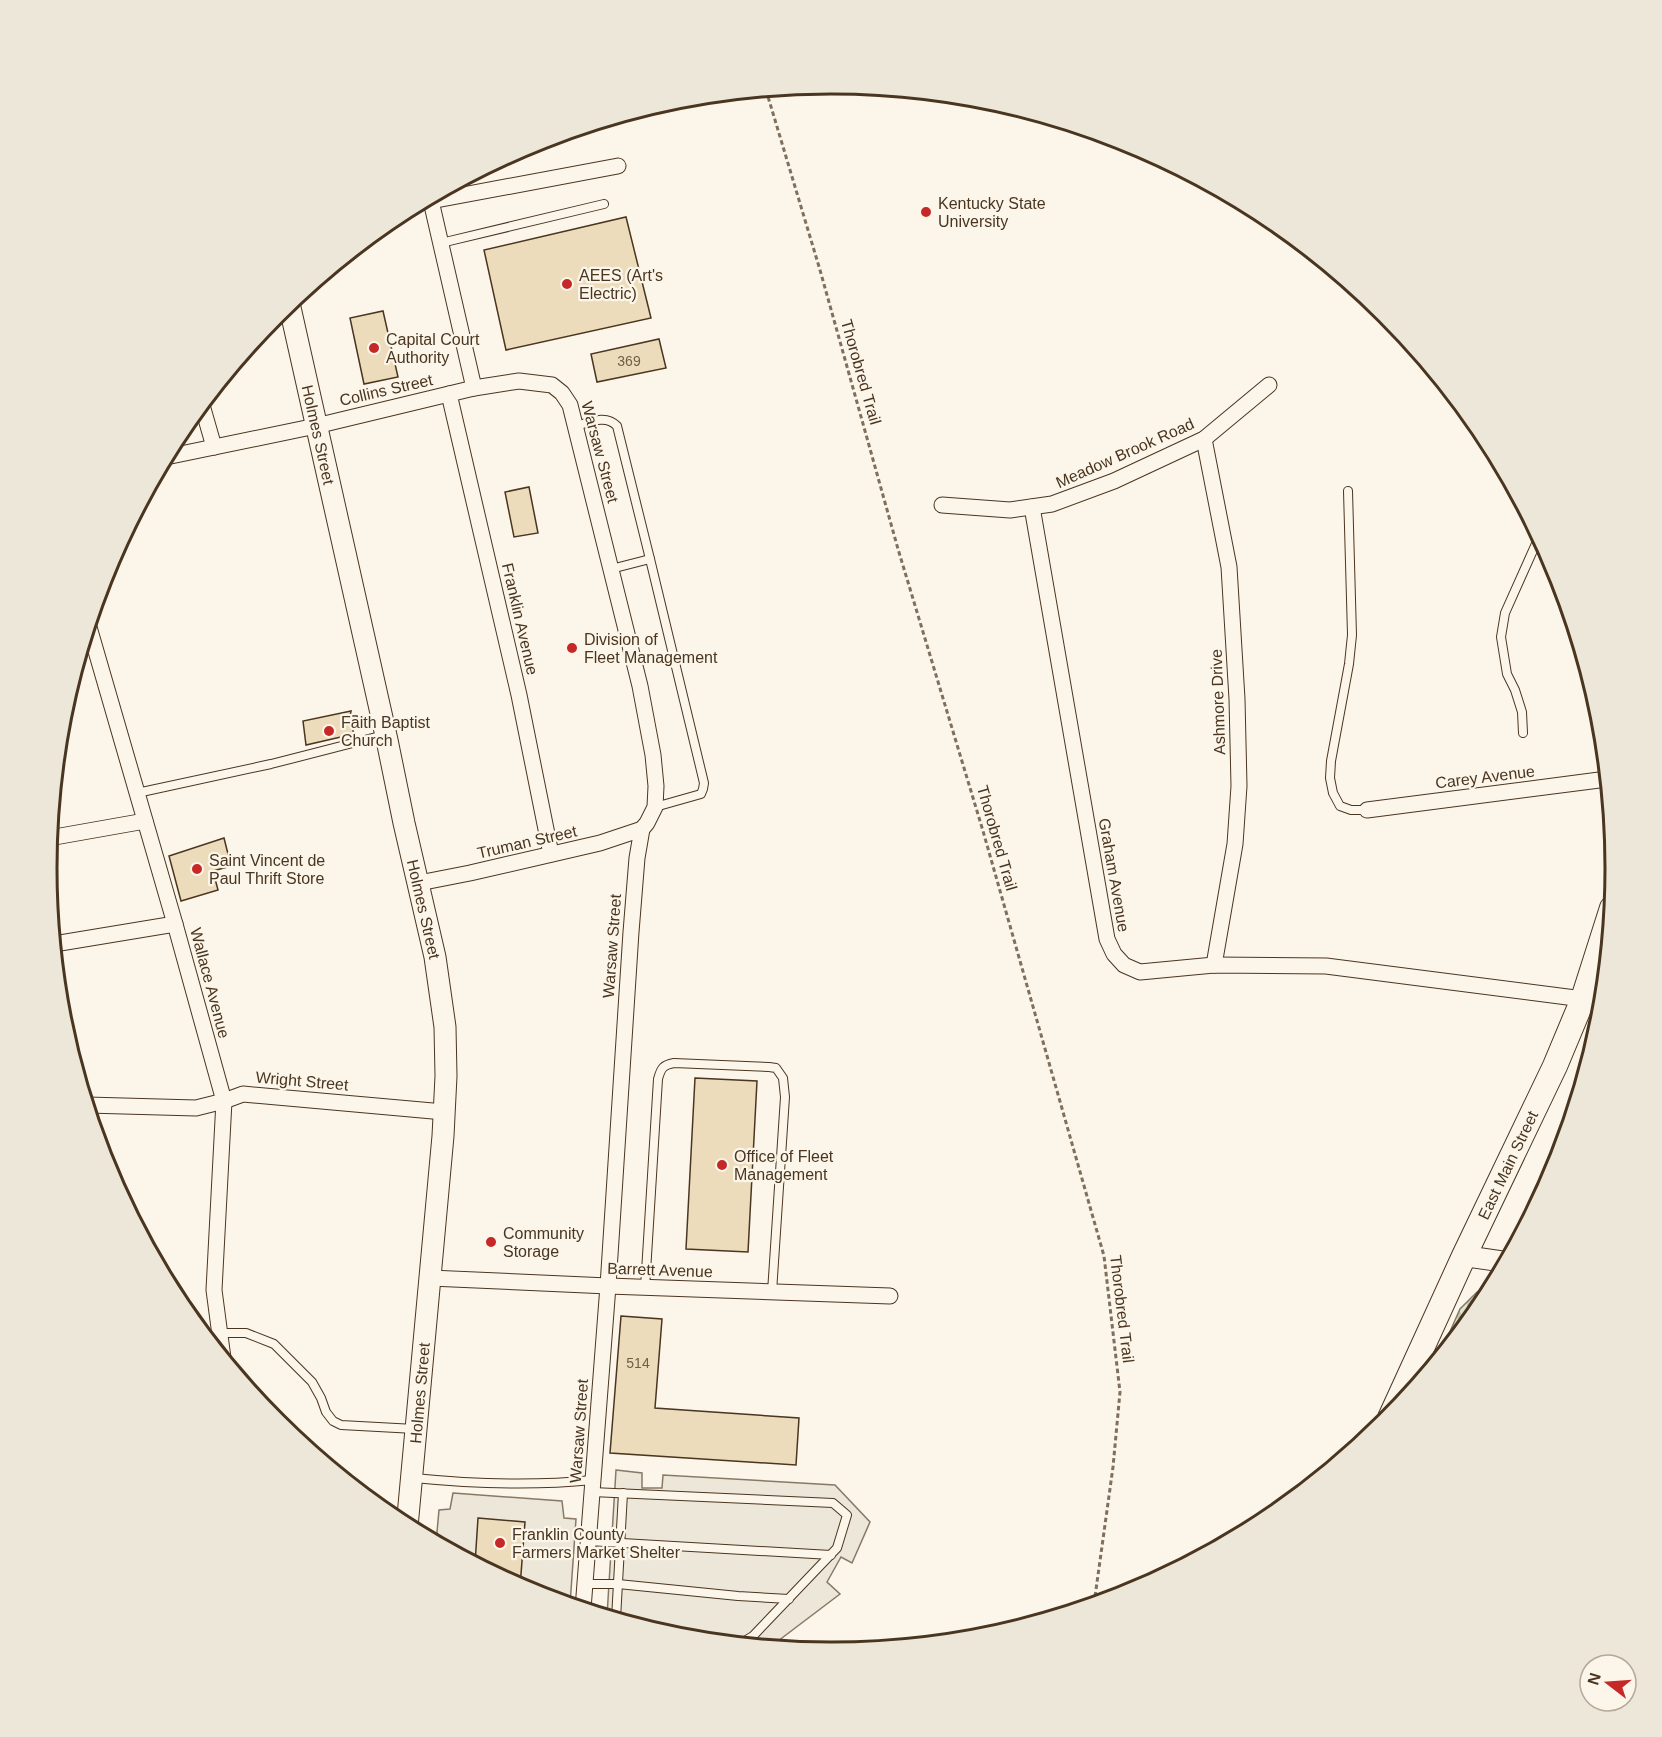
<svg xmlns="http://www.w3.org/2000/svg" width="1662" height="1737" font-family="Helvetica,sans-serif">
<defs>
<pattern id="cemetery-stones" width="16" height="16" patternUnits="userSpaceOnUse" patternTransform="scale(1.5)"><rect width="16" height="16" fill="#dce7d0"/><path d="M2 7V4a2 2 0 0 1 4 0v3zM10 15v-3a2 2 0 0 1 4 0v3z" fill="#bec7b2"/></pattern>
</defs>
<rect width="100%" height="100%" fill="#fbf6e9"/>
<polygon fill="url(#cemetery-stones)" stroke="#887966" stroke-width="1.5" points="1496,1281 1483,1305 1437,1361 1460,1309 1477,1292"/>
<g fill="#ede7d9" stroke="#887966" stroke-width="1.5">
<polygon points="616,1470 642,1473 642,1488 662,1488 663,1475 835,1485 870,1522 852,1563 841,1557 827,1582 840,1594 770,1647 678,1638 607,1616"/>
<polygon points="453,1493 562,1501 564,1518 576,1519 570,1605 530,1593 436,1543 439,1510 450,1509"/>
</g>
<g fill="#ecdcbc" stroke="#4a3520" stroke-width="1.5">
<polygon points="626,217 651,318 506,350 484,250"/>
<polygon points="383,311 398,377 364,384 350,318"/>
<polygon points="659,339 666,368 597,382 591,354"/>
<polygon points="529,487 538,533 514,537 505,492"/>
<polygon points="351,711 350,716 357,716 359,725 352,727 354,734 306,745 303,721"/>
<polygon points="224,838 231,866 213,871 218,890 181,901 169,856"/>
<polygon points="695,1078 757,1081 748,1252 686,1249"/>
<polygon points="621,1316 662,1319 655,1408 799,1418 796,1465 610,1453"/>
<polygon points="478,1518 525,1522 520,1587 475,1564"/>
</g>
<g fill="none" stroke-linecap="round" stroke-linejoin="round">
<g stroke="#4a3520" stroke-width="10">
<g id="service">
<polyline points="441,243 604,204"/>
<path d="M576 426C590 422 606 414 617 426L650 559 611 569"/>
<polyline points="1348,491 1352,635 1349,664 1331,761 1330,778 1333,793 1340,806 1351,810 1367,810"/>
<polyline points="650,559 704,783 703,789 701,794 655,807"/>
<polyline points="1523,733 1522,712 1515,690 1507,674 1501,637 1505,613 1539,537"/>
<polyline points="137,793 271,764 384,735"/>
<path d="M645 1288 658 1079C661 1068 663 1065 674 1063L769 1067 776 1068 783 1078 785 1097 772 1292"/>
<polyline points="220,1333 246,1333 274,1344 312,1382 321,1398 326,1412 333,1421 341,1425 415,1429"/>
<path d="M414 1478C474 1484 533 1486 593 1480"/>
<polyline points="592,1492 833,1503 847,1515 837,1548 753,1636 740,1644"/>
<polyline points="588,1541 831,1555"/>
<polyline points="585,1584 618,1584 738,1596 789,1599"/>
<polyline points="616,1619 623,1493"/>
<polyline points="680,1638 684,1638"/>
</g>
</g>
<g stroke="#4a3520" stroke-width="17">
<g id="minor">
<polyline points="431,201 474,388"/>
<polyline points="420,203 618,166"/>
<polyline points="449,394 519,695 551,854"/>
<polyline points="202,405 214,447"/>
<polyline points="1204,439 1229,567 1237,699 1239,786 1235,844 1214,965"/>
<polyline points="166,457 316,426 474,388 519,381 552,385 562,393 570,405 640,686 653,755 656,786 655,807 647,823 642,829 637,858 631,932 608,1286 583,1609"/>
<polyline points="942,505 1010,510 1052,504 1114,481 1204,439 1269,385"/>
<polyline points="1032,507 1107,939 1114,954 1124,965 1140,972 1214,965 1326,966 1583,999"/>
<polyline points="89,627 175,924 224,1101 214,1290 223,1358"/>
<polyline points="1367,810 1607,779"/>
<polyline points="49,838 145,821"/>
<polyline points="419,883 470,873 600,843 642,829"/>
<polyline points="54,944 175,924"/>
<polyline points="87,1105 196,1108 224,1101 243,1094 444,1112"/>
<polyline points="430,1278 608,1286 890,1296"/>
</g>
</g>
<g stroke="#4a3520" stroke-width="22">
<polyline id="tertiary" points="1464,1256 1506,1262"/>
</g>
<g stroke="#4a3520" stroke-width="23">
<g id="secondary">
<path id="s1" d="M289 303 387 740 404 823 435 957 445 1027 446 1076 443 1136 407 1527"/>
</g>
</g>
<g stroke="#4a3520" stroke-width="26">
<g id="primary">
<path id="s2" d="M1390 1418 1464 1256 1555 1066 1583 999 1612 908"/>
</g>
</g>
<polyline stroke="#7f6f5c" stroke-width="3" stroke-dasharray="4.5 3" stroke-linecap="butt" points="766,90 820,270 898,549 983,831 1104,1256 1120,1392 1113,1467 1094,1604"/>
<use href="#service" stroke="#fbf6e9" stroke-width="8"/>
<use href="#minor" stroke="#fbf6e9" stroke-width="15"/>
<use href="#tertiary" stroke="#fbf6e9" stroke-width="20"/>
<use href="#secondary" stroke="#fbf6e9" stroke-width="21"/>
<use href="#primary" stroke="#fbf6e9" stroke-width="24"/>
</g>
<g fill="#c62828" stroke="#fbf6e9" stroke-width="2">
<circle cx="926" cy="212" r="6"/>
<circle cx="567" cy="284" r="6"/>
<circle cx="374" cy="348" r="6"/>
<circle cx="572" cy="648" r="6"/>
<circle cx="329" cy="731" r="6"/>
<circle cx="197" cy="869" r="6"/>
<circle cx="722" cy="1165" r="6"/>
<circle cx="491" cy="1242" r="6"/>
<circle cx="500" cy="1543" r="6"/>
</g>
<g text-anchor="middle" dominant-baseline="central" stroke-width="4.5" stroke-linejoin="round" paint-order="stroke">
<g font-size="14" fill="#725f47">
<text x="629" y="361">369</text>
<text x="638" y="1363">514</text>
</g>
<g font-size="16" fill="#4a3520" stroke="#fbf6e9" text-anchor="start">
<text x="938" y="203">Kentucky State<tspan x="938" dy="18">University</tspan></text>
<text x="579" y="275">AEES (Art's<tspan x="579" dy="18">Electric)</tspan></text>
<text x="386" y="339">Capital Court<tspan x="386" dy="18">Authority</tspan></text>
<text x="584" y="639">Division of<tspan x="584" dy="18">Fleet Management</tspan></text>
<text x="341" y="722">Faith Baptist<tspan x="341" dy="18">Church</tspan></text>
<text x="209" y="860">Saint Vincent de<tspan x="209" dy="18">Paul Thrift Store</tspan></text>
<text x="734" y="1156">Office of Fleet<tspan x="734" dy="18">Management</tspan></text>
<text x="503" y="1233">Community<tspan x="503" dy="18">Storage</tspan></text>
<text x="512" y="1534">Franklin County<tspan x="512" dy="18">Farmers Market Shelter</tspan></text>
</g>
<g font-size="16" fill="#4a3520" stroke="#fbf6e9">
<text transform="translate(861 372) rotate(74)">Thorobred Trail</text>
<text transform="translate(386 390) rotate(-13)">Collins Street</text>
<text stroke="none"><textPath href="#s1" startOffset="135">Holmes Street</textPath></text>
<text transform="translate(600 452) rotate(75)">Warsaw Street</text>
<text transform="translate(1125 453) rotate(-24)">Meadow Brook Road</text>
<text transform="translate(520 619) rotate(77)">Franklin Avenue</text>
<text transform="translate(1218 702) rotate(-92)">Ashmore Drive</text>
<text transform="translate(1485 777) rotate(-7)">Carey Avenue</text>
<text transform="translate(997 838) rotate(74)">Thorobred Trail</text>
<text transform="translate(527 842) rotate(-13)">Truman Street</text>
<text transform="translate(1114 875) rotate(80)">Graham Avenue</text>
<text stroke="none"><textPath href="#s1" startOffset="621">Holmes Street</textPath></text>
<text transform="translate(612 946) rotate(-86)">Warsaw Street</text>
<text transform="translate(210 983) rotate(75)">Wallace Avenue</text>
<text transform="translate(302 1081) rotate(5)">Wright Street</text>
<text stroke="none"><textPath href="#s2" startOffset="279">East Main Street</textPath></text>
<text transform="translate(660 1270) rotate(2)">Barrett Avenue</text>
<text transform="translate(1122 1309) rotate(83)">Thorobred Trail</text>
<text transform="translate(420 1393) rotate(-85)">Holmes Street</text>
<text transform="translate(579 1431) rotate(-86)">Warsaw Street</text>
</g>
</g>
<path d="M0 0H1662V1737H0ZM57 868a774 774 0 1 1 1548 0a774 774 0 1 1-1548 0Z" fill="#ede7d9" fill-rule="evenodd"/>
<path fill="none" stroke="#4a3520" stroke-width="3" d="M57 868a774 774 0 1 1 1548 0a774 774 0 1 1-1548 0Z"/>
<g transform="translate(1608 1683) rotate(287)"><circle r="28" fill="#fbf6e9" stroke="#b4a999" stroke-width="1.5"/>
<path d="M0-4.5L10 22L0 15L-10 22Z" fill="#c62828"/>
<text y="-9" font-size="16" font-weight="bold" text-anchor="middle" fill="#4a3520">N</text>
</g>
</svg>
